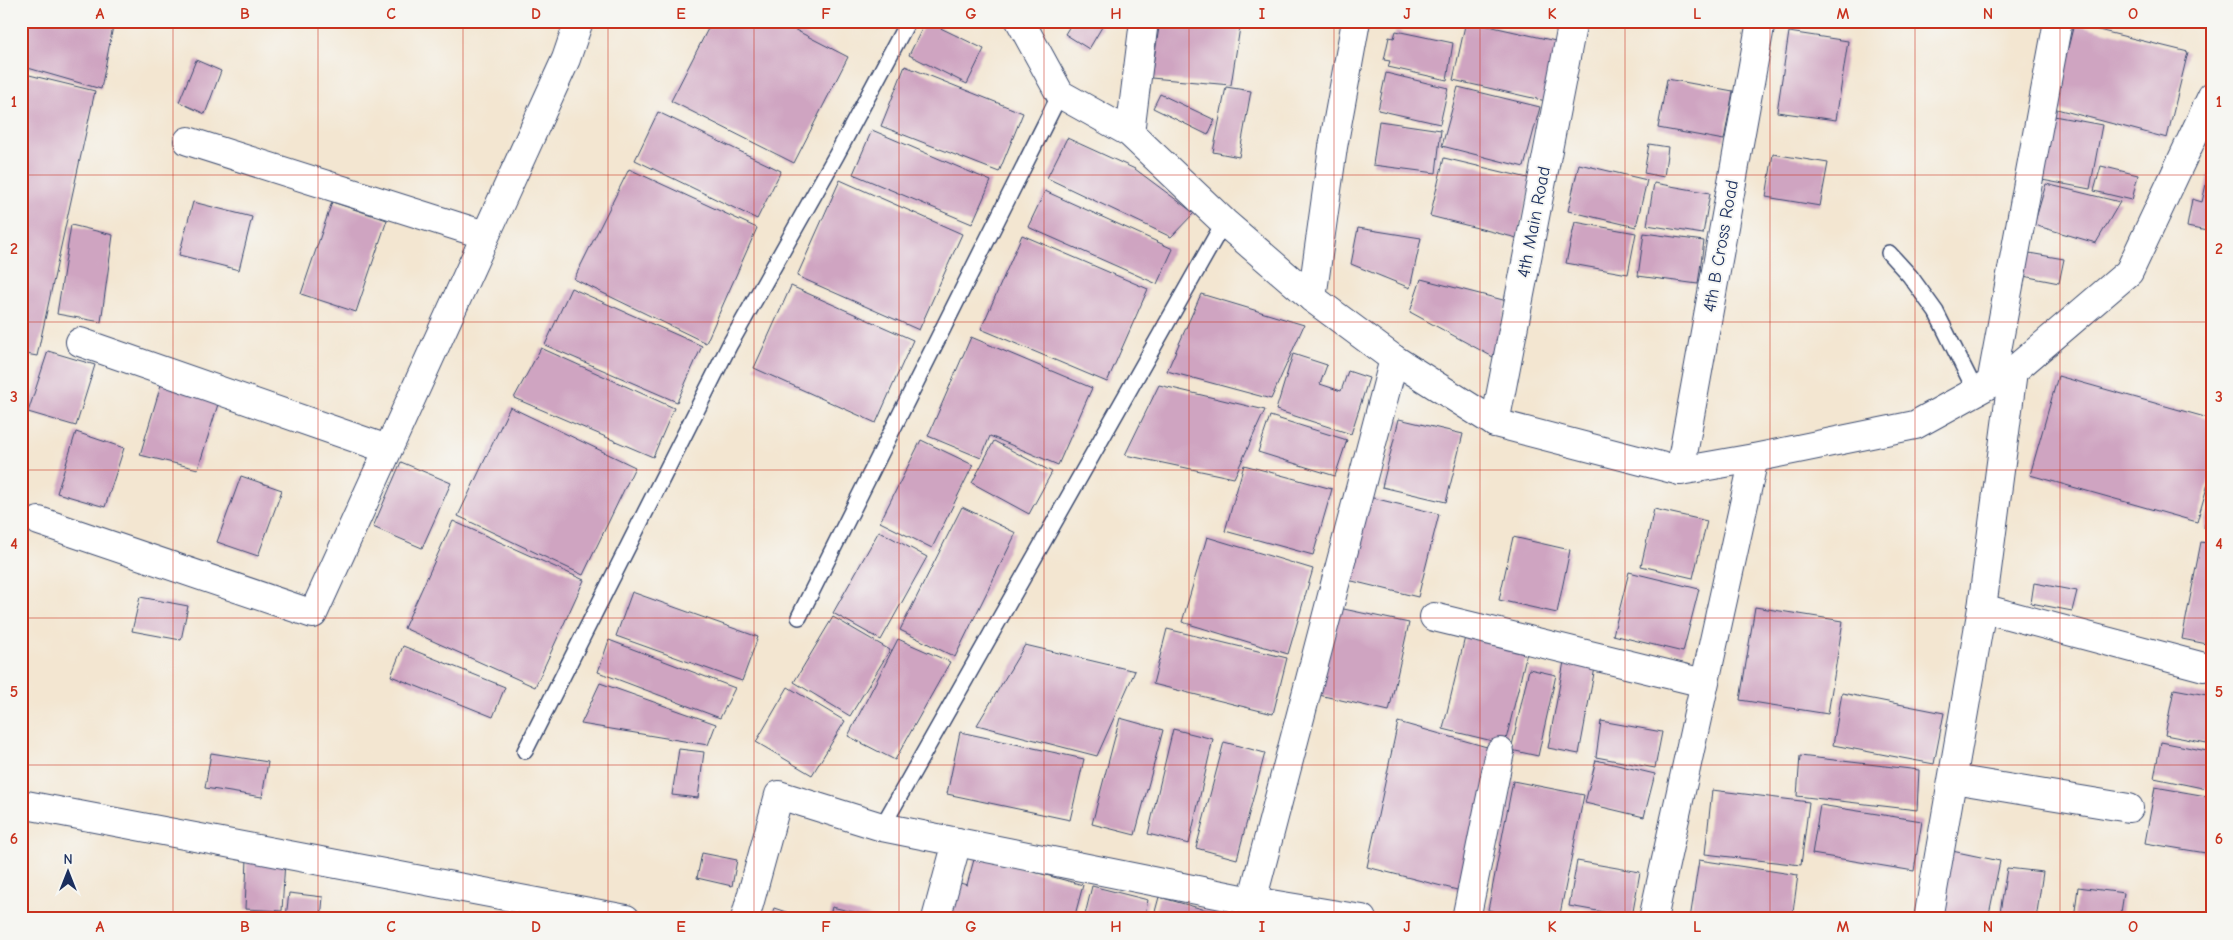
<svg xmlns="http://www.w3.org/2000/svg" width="2233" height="940" font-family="'Comic Neue',sans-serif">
<rect width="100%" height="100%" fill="#f6f6f2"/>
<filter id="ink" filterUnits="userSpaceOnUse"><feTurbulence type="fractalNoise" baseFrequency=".02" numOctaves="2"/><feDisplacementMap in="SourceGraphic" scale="10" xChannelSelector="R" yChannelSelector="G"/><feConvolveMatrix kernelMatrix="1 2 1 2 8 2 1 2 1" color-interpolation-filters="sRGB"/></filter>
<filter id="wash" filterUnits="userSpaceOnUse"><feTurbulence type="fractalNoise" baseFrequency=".0096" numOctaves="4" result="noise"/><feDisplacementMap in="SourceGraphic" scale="20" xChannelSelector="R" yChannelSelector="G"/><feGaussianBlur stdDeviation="1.12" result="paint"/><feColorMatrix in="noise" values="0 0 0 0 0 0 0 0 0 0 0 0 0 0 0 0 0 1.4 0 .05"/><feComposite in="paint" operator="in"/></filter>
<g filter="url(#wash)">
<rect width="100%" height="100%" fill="#f3e6d1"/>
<g id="blocks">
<g fill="#cfa4c1">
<polygon points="21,21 114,21 101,89 21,66"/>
<polygon points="712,21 778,21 848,57 794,163 671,101"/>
<polygon points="926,21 984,49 967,84 909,55"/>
<polygon points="1073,21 1092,21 1102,27 1089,49 1065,34"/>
<polygon points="1160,21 1241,21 1231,85 1151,78"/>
<polygon points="1466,21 1560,42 1546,101 1453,80"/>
<polygon points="2074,24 2188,52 2167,138 2053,108"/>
<polygon points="1396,31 1453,43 1447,80 1388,67 1390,61 1384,60 1389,37 1394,38"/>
<polygon points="1789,32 1848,41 1836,120 1777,112"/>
<polygon points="196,60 221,71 205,114 179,102"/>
<polygon points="905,66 1023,113 999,172 881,126"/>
<polygon points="21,73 95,91 37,356 21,353"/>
<polygon points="1386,73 1448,88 1440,124 1378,110"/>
<polygon points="1667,79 1733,91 1724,140 1658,128"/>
<polygon points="1226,87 1251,91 1239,157 1213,152"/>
<polygon points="1458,87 1540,107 1524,167 1442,146"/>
<polygon points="1160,94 1215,120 1208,135 1153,108"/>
<polygon points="658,112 781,171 757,219 635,160"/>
<polygon points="2054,116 2102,125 2090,189 2042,180"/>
<polygon points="1379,121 1441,130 1436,173 1373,165"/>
<polygon points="872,130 991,181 972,224 853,174"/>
<polygon points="1067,138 1135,169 1194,213 1171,237 1047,178"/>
<polygon points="1649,144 1668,147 1664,177 1644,173"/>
<polygon points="1773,154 1828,163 1820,206 1766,197"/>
<polygon points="1444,158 1532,179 1517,238 1430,216"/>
<polygon points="1579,164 1647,180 1636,227 1568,211"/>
<polygon points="2101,166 2138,175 2132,200 2094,191"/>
<polygon points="629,169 757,228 706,343 574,279"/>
<polygon points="2209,171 2212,172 2212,232 2187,227 2192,199 2202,202"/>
<polygon points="840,180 962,234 919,330 797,276"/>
<polygon points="1654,183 1710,193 1703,234 1647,225"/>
<polygon points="2046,184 2120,202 2096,243 2034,225"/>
<polygon points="1045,191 1173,249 1157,284 1028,227"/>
<polygon points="193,202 252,217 239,270 179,255"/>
<polygon points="332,202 387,220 356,312 301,294"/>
<polygon points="1575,222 1636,233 1628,274 1566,263"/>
<polygon points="71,225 113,235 101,322 57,314"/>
<polygon points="1358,228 1421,238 1410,288 1351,264"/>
<polygon points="1644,233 1704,241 1698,284 1638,276"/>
<polygon points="1022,235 1148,289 1107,382 981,329"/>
<polygon points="2023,252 2064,259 2059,283 2018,275"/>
<polygon points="1421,279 1507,301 1493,357 1410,312"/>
<polygon points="791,286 913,340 876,423 754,368"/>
<polygon points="571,288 702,346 677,402 545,345"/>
<polygon points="1201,294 1304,325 1271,399 1167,371"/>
<polygon points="971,337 1092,388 1058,465 990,436 981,458 928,436"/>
<polygon points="541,348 674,408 653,457 514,398"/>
<polygon points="48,351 95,365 76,426 28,412"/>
<polygon points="1293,354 1327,365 1320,384 1341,391 1348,371 1369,378 1351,434 1276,410"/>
<polygon points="2058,376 2212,419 2212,470 2197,522 2030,475"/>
<polygon points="163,378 219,401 198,469 140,455"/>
<polygon points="1159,385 1265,410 1234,478 1125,455"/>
<polygon points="510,407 635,467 583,575 458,516"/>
<polygon points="1270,416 1347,440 1335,476 1258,452"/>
<polygon points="1399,419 1463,434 1446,502 1382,487"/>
<polygon points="76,432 124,448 105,507 57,493"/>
<polygon points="921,440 973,465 932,548 880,522"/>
<polygon points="994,441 1052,472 1029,514 972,483"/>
<polygon points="401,462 451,483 422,548 373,527"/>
<polygon points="1244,465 1332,489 1313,555 1225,531"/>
<polygon points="241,476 282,490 258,556 217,542"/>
<polygon points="1369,497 1439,514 1418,597 1348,580"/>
<polygon points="2212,498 2212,530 2204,528"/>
<polygon points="962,507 1016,533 955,657 900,630"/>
<polygon points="1654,509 1707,521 1693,578 1641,566"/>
<polygon points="453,521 584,580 535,687 404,628"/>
<polygon points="879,531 927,557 881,640 833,613"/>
<polygon points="1207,537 1313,569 1288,654 1182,622"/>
<polygon points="1513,537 1570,550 1557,613 1499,600"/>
<polygon points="2201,542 2212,544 2212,645 2182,639"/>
<polygon points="1629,572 1699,589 1683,652 1613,635"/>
<polygon points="2034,583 2077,591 2072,611 2031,603"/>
<polygon points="632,592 758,637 742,681 616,636"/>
<polygon points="140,597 188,606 181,640 132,631"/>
<polygon points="1755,607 1843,621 1828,714 1740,700"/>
<polygon points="1339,608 1409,623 1389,711 1319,695"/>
<polygon points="833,617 890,650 850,716 794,682"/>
<polygon points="1167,629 1287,658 1273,714 1153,684"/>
<polygon points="1465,637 1527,652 1505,744 1443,729"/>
<polygon points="898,639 950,662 895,760 848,736"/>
<polygon points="609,640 735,688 720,718 598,672"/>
<polygon points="1025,645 1135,671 1097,756 977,725"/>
<polygon points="403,646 505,687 493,717 391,676"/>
<polygon points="1565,656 1596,662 1579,754 1548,748"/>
<polygon points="1529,669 1556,675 1538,756 1511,750"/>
<polygon points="600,683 716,724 708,745 581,724"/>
<polygon points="788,687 845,721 812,775 756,742"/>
<polygon points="2174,689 2212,696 2212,744 2165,735"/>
<polygon points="1842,693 1944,713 1934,764 1833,745"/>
<polygon points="1120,718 1163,730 1135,835 1092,824"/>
<polygon points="1601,721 1662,732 1655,768 1596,757"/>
<polygon points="1398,722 1494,749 1465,892 1367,867"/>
<polygon points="1173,729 1213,739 1189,844 1148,834"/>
<polygon points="960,732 1084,759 1070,820 947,794"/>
<polygon points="1224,742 1265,753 1237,859 1196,848"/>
<polygon points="2161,742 2212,752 2212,790 2154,778"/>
<polygon points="679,749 704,752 698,798 672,795"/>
<polygon points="211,753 268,762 262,797 205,788"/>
<polygon points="1800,756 1919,770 1917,810 1797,796"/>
<polygon points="1596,760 1655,774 1644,817 1585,803"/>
<polygon points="1513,781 1584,795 1559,919 1533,919 1488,910"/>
<polygon points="2155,787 2212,797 2212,854 2145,843"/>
<polygon points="1712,790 1809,802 1801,865 1705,854"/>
<polygon points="1820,805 1922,821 1914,871 1812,854"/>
<polygon points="1952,851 2000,861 1988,919 1961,919 1938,914"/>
<polygon points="702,853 737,860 732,886 697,878"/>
<polygon points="975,856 1083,885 1074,919 943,919 953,881 967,885"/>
<polygon points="247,858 285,860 282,911 245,909"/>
<polygon points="1699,860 1798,875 1792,919 1690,919"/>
<polygon points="1577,861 1640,872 1632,917 1569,906"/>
<polygon points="2007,868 2043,872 2036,919 1999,919"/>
<polygon points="1092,886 1148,900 1144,919 1084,919"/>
<polygon points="2078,887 2124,893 2120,919 2074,919"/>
<polygon points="289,893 323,897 321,919 275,919 276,916 286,917"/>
<polygon points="1159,897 1235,918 1235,919 1153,919"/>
<polygon points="832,907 878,918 878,919 829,919"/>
<polygon points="774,908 804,918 804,919 770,919"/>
</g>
</g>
</g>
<g filter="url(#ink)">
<use href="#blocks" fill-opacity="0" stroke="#3b4a6f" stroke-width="1"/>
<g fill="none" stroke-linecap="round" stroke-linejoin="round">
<g stroke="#3b4a6f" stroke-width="18">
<g id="lane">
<polyline points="1889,253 1910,276 1936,312 1976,392"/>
<polyline points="799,617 1060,94"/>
<polyline points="525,751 730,344 837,154 908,21"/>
<polyline points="882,827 1224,222"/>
</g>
</g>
<g stroke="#3b4a6f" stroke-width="30">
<g id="street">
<polyline points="1130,133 1144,21"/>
<polyline points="188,141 485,235"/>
<polyline points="1312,298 1333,147 1356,21"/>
<polyline points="80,342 387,449"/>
<polyline points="1991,383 2058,21"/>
<polyline points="1495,423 1573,21"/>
<polyline points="1680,471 1761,21"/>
<polyline points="39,521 313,614 566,59 579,21"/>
<polyline points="1982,608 2204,667"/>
<polyline points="1434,617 1704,683"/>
<polyline points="1953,779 2129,808"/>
<polyline points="21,804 626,919"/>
<polyline points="1252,901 1394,359"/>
<polyline points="745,919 779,795 882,827 1252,901 1362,919"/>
<polyline points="936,919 957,842"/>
<polyline points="1466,919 1500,752"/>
<polyline points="1928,919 1982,608 2013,371"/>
</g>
</g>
<g stroke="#3b4a6f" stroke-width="30">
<g id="secondary">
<polyline points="1020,21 1060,94 1130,133 1224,222 1312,298 1394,359 1495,423 1680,471 1754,458 1915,425 2013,371 2129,272 2212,96"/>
<polyline points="1653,919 1754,458"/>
</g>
</g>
<use href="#lane" stroke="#fff" stroke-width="15"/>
<use href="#street" stroke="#fff" stroke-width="28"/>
<use href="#secondary" stroke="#fff" stroke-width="28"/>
</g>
</g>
<path fill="none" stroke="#c8321e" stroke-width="1" stroke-opacity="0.55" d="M173 21V919M318 21V919M463 21V919M608 21V919M754 21V919M899 21V919M1044 21V919M1189 21V919M1334 21V919M1480 21V919M1625 21V919M1770 21V919M1915 21V919M2060 21V919M21 175H2212M21 322H2212M21 470H2212M21 618H2212M21 765H2212"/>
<g text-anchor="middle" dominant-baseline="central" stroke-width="4" stroke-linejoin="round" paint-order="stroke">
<g font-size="18" fill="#1b2f5e" stroke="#f6f6f2">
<text transform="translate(1534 222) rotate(-79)">4th Main Road</text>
<text transform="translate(1721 246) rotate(-80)">4th B Cross Road</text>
</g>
</g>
<rect width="2233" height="940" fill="none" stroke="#f6f6f2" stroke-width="55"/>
<g transform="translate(68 872)" stroke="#f6f6f2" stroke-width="4" paint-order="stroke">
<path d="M0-4L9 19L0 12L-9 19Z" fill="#1b2f5e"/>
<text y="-8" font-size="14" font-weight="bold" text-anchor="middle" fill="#1b2f5e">N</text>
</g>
<rect x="28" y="28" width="2178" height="884" fill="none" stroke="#c8321e" stroke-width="2"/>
<g font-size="16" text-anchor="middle" font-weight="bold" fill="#c8321e">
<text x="100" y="19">A</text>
<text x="245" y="19">B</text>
<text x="391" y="19">C</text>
<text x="536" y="19">D</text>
<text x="681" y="19">E</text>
<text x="826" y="19">F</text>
<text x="971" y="19">G</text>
<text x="1116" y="19">H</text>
<text x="1262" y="19">I</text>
<text x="1407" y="19">J</text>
<text x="1552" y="19">K</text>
<text x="1697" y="19">L</text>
<text x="1843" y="19">M</text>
<text x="1988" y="19">N</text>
<text x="2133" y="19">O</text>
<text x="14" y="107">1</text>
<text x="2219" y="107">1</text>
<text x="14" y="254">2</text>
<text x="2219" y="254">2</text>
<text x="14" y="402">3</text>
<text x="2219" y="402">3</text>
<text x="14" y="549">4</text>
<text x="2219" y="549">4</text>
<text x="14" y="697">5</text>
<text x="2219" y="697">5</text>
<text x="14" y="844">6</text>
<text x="2219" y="844">6</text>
<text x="100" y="932">A</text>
<text x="245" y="932">B</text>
<text x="391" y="932">C</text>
<text x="536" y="932">D</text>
<text x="681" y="932">E</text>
<text x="826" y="932">F</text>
<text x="971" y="932">G</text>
<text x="1116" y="932">H</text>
<text x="1262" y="932">I</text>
<text x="1407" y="932">J</text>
<text x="1552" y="932">K</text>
<text x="1697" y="932">L</text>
<text x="1843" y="932">M</text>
<text x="1988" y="932">N</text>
<text x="2133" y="932">O</text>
</g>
</svg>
